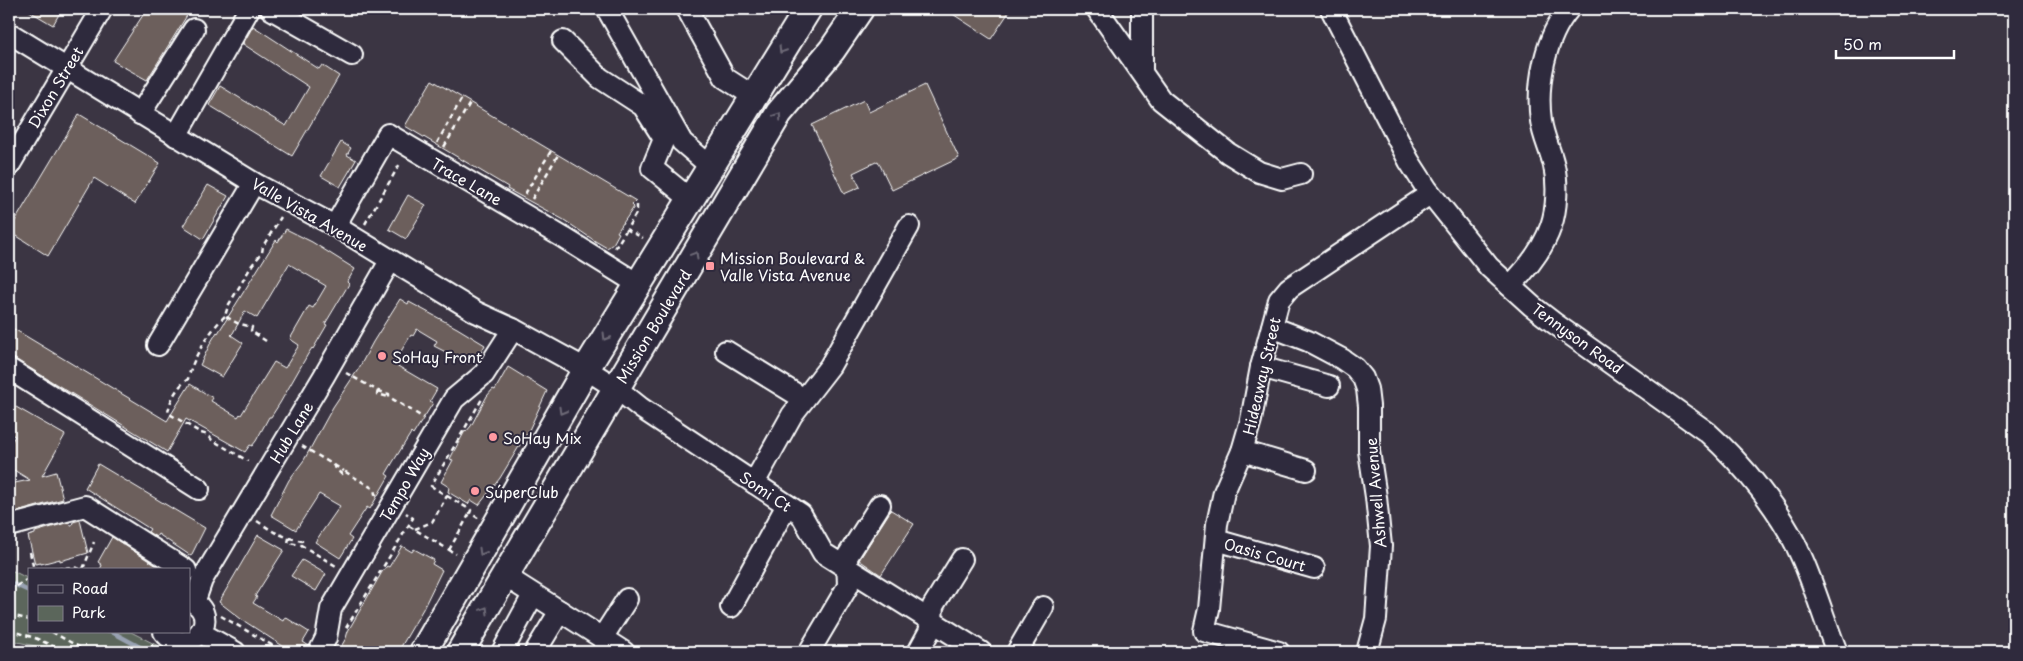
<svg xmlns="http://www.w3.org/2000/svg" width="2023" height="661" font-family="'Playpen Sans',sans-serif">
<rect width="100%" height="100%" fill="#3b3543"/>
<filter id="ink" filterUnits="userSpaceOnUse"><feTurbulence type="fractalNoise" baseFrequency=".02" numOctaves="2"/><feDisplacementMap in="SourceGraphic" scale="10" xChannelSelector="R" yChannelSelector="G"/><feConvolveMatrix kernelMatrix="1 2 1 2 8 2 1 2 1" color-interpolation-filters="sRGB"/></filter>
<g filter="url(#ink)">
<polygon fill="#5b665b" stroke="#adb2ad" points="9,569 29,579 29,632 131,632 170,652 62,652 9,640"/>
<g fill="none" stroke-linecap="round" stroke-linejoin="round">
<g stroke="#98a1b2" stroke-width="4.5">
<polyline points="9,582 29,591"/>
<polyline points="112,632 149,652"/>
</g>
</g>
<g fill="#6c5f5b" stroke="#fff">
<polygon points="26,9 62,9 53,25"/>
<polygon points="147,9 191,9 147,80 113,61"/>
<polygon points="945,9 1011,9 991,39"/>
<polygon points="253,26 319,69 322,65 339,76 292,156 209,105 220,86 286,126 309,87 243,44"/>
<polygon points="432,80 636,201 632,205 634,207 617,232 619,233 613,244 607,248 595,241 564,220 507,189 508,187 405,126"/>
<polygon points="925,85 959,158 892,190 878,161 853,173 860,187 844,194 812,125 864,100 869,112"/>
<polygon points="79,114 160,163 135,204 94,178 48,256 9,231"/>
<polygon points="341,142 351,148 347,155 356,160 340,187 321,176"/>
<polygon points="208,185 228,196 203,239 183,226"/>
<polygon points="408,195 426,205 406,239 389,229"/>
<polygon points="286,229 312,242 355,269 347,282 349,284 325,324 327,325 313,349 312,348 308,354 280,403 271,417 269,417 256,441 252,446 250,445 245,452 186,419 167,452 15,359 9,357 9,326 167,421 190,384 213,398 211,401 238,417 240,414 241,415 274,362 285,368 299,345 290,339 309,306 313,308 326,286 289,264 257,318 245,311 233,333 231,335 243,343 222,377 200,365 211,342 217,332 218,333 276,240 278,242"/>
<polygon points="400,299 408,304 409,302 457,328 485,345 479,356 476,354 469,364 434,346 437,341 417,329 413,336 411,335 395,361 398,363 396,365 437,389 430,401 433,403 413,435 411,433 393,462 386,474 389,476 370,509 367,507 348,536 352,539 340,558 315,542 340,506 319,494 296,530 271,515 289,480 304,460 333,407 359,368 373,342"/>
<polygon points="508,367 547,391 529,430 500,478 479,505 471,500 468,504 448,492 449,487 441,482 453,460 450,459 454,451 465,431 466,432 471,426 487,396 493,389 495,390"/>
<polygon points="9,403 65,435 42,476 56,472 63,499 9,514 9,484 30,480 9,467 9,446 15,436 9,433"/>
<polygon points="98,464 205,528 191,556 158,534 156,537 148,532 150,529 85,488"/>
<polygon points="891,510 914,524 881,575 859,560"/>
<polygon points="80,520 88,553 60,561 60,559 41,564 41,563 35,564 28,536 35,534 35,532 69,522 70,525 72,525 73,522"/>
<polygon points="258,535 284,550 255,596 257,597 253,603 283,621 285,617 309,632 303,642 309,646 307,652 292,652 241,619 219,602"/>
<polygon points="112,537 163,570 100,570 102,565 98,562"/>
<polygon points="402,546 412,552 414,549 434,560 432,564 442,570 423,609 398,652 338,652 346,638 348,631 382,572 387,566 389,567"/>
<polygon points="302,560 326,574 316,591 291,576"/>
</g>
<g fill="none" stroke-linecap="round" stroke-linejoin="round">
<g stroke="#fff" stroke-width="24">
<g id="minor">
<polyline points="271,9 352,55"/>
<polyline points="607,9 682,142 710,166"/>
<polyline points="687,9 725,78 753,96"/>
<polyline points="1097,9 1161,100 1228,153 1259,172 1282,179 1301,174"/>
<path d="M1331 9 1409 161 1427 189 1489 267 1532 306 1554 323 1707 432C1743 464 1782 512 1801 556 1815 587 1824 620 1837 652"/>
<polyline points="9,33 254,183 335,226 476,312 513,329 586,369 616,388 641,408 801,514 823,553 981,652"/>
<polyline points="563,41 600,78 643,106 664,139 652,168 690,199"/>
<polyline points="1142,71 1142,9"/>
<polyline points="140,114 194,29"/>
<polyline points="176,136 249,9"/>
<polyline points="9,166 102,9"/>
<polyline points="335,226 388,134 564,238 638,284"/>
<path d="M1510 286C1527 269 1543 250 1551 226 1557 209 1558 183 1554 166 1551 151 1543 137 1541 121 1536 85 1545 37 1569 9"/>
<polyline points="1272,327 1308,341 1342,359 1355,368 1363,378 1367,389 1369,406 1369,451 1376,497 1381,546 1376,619 1367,652"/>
<polyline points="158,345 254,183"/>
<polyline points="726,351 804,399"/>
<polyline points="1261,367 1329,386"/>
<polyline points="9,369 199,489"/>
<polyline points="1242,451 1306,470"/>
<polyline points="754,483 792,415 830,366 909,226"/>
<polyline points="9,526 85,506 186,570"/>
<polyline points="1216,540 1314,568"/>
<polyline points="505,576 560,611 535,652"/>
<polyline points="194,603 202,580 324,376 390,261"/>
<polyline points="731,607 787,505"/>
<polyline points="560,611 624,652"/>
<path d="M164 632C188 661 226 616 189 600"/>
<polyline points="201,633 235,652"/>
<polyline points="602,638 627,599"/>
<polyline points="319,652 326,638 331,609 454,399 484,374 513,329"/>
<polyline points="502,652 533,595"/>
<polyline points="809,652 848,586 847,557 880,505"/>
<polyline points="918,652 929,632 932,620 933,606 962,559"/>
<polyline points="1017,652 1043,607"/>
<polyline points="1279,652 1204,631 1209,609 1217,524 1224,492 1242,451 1251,420 1261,367 1279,300 1289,288 1430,194"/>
</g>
</g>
<g stroke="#fff" stroke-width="30">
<g id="major">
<polyline points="423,652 586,369 808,9"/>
<polyline points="460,652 779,113 832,50 860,9"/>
</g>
</g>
<g stroke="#fff" stroke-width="2.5" stroke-dasharray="5 4" stroke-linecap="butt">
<polyline points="437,143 462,98"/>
<polyline points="444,147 470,103"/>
<polyline points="525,194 551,151"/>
<polyline points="532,199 558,155"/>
<polyline points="365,224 401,162"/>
<polyline points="626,229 643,238"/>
<polyline points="614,246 616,247 637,212 637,203"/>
<path d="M225 316C210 330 192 359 188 379 177 387 170 399 168 413L201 433 208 435 212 440 248 461"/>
<polyline points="266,341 251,331 252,327 237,323 225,316 228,306 252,265 262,253 263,246 281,217"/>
<polyline points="346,373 378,391 377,394 389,397"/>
<polyline points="378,391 389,394 389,397 424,418"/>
<polyline points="302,446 332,464 341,474 344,471 374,489 375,494 379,496"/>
<polyline points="334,465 344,471"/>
<polyline points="447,496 471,510 470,513 478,518"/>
<polyline points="257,521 274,532 289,538 288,543 301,545 336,566"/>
<polyline points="409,526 456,554"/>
<polyline points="415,529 432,522 447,496 431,486 482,399"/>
<polyline points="289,538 302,541 301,545"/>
<polyline points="449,550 470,513"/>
<polyline points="30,552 34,570"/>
<polyline points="83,569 94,542"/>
<polyline points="48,570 72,567 86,570"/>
<polyline points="9,591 29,578"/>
<polyline points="9,614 29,620"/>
<polyline points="221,616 284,652"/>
<polyline points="346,628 413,518 406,513"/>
<polyline points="9,630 35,638 66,652"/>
<polyline points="52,632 88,652"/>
<polyline points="152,644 152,652"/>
</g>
<use href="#minor" stroke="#2f2a3d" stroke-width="20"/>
<use href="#major" stroke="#2f2a3d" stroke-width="26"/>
</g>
<defs><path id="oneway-chevron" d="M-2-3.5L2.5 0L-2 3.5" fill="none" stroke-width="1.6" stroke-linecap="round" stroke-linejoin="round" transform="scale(1.25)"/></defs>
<g stroke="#6d6a77">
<use href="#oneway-chevron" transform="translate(782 50) rotate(122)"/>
<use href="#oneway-chevron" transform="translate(778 116) rotate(-56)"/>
<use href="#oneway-chevron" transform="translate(695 255) rotate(-59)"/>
<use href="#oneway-chevron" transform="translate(606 337) rotate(121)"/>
<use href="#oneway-chevron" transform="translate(562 411) rotate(120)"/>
<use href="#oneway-chevron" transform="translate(482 552) rotate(120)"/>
<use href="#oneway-chevron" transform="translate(485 610) rotate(-59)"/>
</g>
</g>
<g fill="#ff9aa2" stroke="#2f2a3d" stroke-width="2">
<rect x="705" y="261" width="10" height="10" rx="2.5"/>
<circle cx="382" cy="356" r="5"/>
<circle cx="493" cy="437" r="5"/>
<circle cx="475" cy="491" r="5"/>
</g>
<g text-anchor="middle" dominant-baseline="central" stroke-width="4" stroke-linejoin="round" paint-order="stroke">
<g font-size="15" fill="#fff" stroke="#2f2a3d">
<text transform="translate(55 87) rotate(-59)">Dixon Street</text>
<text transform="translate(467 181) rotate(30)">Trace Lane</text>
<text transform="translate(310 214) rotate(30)">Valle Vista Avenue</text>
<text transform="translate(653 326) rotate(-59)">Mission Boulevard</text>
<text transform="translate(1578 338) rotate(36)">Tennyson Road</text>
<text transform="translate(1261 376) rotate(-77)">Hideaway Street</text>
<text transform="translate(291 432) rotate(-59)">Hub Lane</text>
<text transform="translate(404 484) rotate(-60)">Tempo Way</text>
<text transform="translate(766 491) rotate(34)">Somi Ct</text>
<text transform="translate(1375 493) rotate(-95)">Ashwell Avenue</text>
<text transform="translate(1265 554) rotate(16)">Oasis Court</text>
</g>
<g font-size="15" fill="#fff" stroke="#2f2a3d" text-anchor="start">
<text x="720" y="257">Mission Boulevard &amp;<tspan x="720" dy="17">Valle Vista Avenue</tspan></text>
<text x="392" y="356">SoHay Front</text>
<text x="503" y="437">SoHay Mix</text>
<text x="485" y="491">SúperClub</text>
</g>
</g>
<rect width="2023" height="661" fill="none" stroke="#2f2a3d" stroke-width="30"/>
<rect x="15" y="15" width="1993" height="631" fill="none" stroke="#fff" stroke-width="2" filter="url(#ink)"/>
<rect x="28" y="568" width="162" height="65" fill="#2f2a3d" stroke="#827f8b"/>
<rect x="38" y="585" width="25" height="8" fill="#2f2a3d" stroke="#827f8b"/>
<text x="72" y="594" font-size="15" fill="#ffffff">Road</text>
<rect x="38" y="606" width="25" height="15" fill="#5b665b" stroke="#827f8b"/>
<text x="72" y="618" font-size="15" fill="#ffffff">Park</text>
<path d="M1836 50v8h118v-8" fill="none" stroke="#ffffff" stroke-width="2.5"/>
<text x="1843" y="50" font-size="15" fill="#ffffff" stroke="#2f2a3d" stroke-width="4" paint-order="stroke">50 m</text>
</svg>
